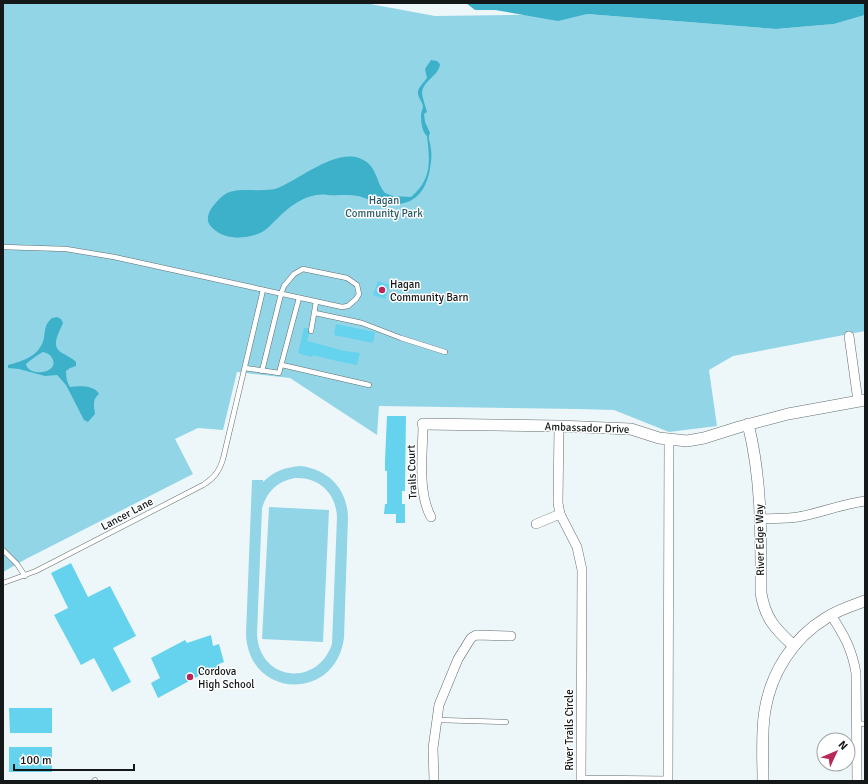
<svg xmlns="http://www.w3.org/2000/svg" width="868" height="784" font-family="Signika,sans-serif">
<rect width="100%" height="100%" fill="#edf7fa"/>
<g fill="#92d5e7" fill-rule="evenodd">
<polygon points="3,3 365,3 435,16 587,14 776,29 834,24 865,15 865,331 733,356 709,370 717,426 669,432 614,410 577,409 379,406 377,435 290,378 237,372 223,430 198,428 175,439 193,474 26,559 3,572"/>
<path d="M301 466C329 470 347 489 348 517L344 638C335 703 248 698 246 634L252 480H263V482C274 471 286 467 301 466ZM295 478C319 477 336 493 337 517L332 644C317 688 259 681 257 634L262 508C267 491 278 481 295 478Z"/>
<polygon points="269,507 329,510 323,642 262,639"/>
</g>
<g fill="#3db0ca" fill-rule="evenodd">
<polygon points="466,3 865,3 865,15 834,24 776,29 587,14 558,21 495,10 475,10"/>
<path d="M431 60 437 61 440 64C439 76 423 80 422 93 422 96 426 108 427 112L424 114 425 122 430 133C427 138 431 144 431 150 432 156 431 163 430 168 426 196 409 209 381 203 373 202 366 198 358 196 348 194 338 196 328 195 309 192 291 205 278 218 273 222 268 229 262 232 248 239 228 240 216 231 209 225 206 222 209 213 212 206 220 197 227 193 240 187 264 193 278 188 300 179 334 150 359 158 378 165 375 181 385 193L393 196 411 197C432 179 430 162 427 136 422 132 421 122 421 115 421 112 423 109 423 106 422 101 417 97 418 91 419 87 424 82 427 78L425 69Z"/>
<path d="M57 317 61 319 63 323C59 333 50 346 62 353 67 356 72 358 76 362V366L70 368 66 371C66 377 67 383 70 387 79 386 94 385 99 394 92 399 94 407 95 414L88 422 84 420 66 385 57 375 45 376 19 369 8 368V365C23 361 40 356 44 338 45 329 45 324 52 318ZM43 352C48 353 51 355 53 360 58 374 28 377 26 364 29 361 40 353 43 352Z"/>
</g>
<g fill="#65d3ee">
<polygon points="378,281 390,285 385,299 373,295"/>
<polygon points="336,324 375,332 373,343 334,335"/>
<polygon points="304,328 308,328 309,334 307,341 345,351 360,353 357,365 337,361 313,355 312,357 298,353"/>
<polygon points="387,416 406,416 405,491 402,491 402,504 405,504 405,523 396,523 396,514 384,514 385,504 387,504 387,471 385,471 385,460"/>
<polygon points="71,563 88,597 110,586 136,636 113,648 131,682 112,692 94,658 81,665 54,615 68,608 51,573"/>
<polygon points="211,635 213,646 219,644 224,662 219,664 221,669 202,674 158,698 151,683 160,678 151,658 185,640 187,643"/>
<polygon points="9,708 52,708 52,733 10,733"/>
<rect x="9" y="747" width="43" height="25"/>
</g>
<g fill="none" stroke-linecap="round" stroke-linejoin="round">
<g stroke="#646d6f" stroke-width="5.5">
<g id="service">
<polyline points="3,247 66,249 114,257 342,307 348,306 356,299 359,294 357,285 347,278 303,269 294,274 284,286 281,294 262,371"/>
<polyline points="315,313 362,323 401,338 445,352"/>
<polyline points="311,331 316,302"/>
<polyline points="282,365 369,385"/>
<polyline points="245,368 279,373 299,298"/>
<polyline points="3,550 17,564 25,576"/>
<path d="M3 583 36 571 203 485C214 478 219 472 223 459L263 290"/>
<polyline points="438,720 506,722"/>
<polyline points="856,723 865,724"/>
<polyline points="94,781 95,780"/>
</g>
</g>
<g stroke="#646d6f" stroke-width="10">
<g id="minor">
<polyline points="849,336 858,401"/>
<path d="M423 424C423 453 417 491 431 517"/>
<polyline points="559,426 558,503 560,514 577,547 582,570 581,780 668,781 669,440"/>
<path d="M761 519C773 518 785 519 798 517 821 513 842 504 865 501"/>
<polyline points="536,524 560,514"/>
<path d="M831 615C844 635 852 649 856 673L857 781"/>
<polyline points="434,781 433,748 439,705 458,659 471,638 476,635 511,636"/>
</g>
</g>
<g stroke="#646d6f" stroke-width="12">
<g id="tertiary">
<polyline points="423,424 559,426 631,429 659,438 687,441 704,438 739,427 788,414 865,400"/>
<path d="M748 424C762 479 761 536 761 593 765 618 775 629 794 646"/>
<path d="M763 781C763 758 761 733 765 710 771 673 793 638 826 618 838 610 851 606 865 601"/>
</g>
</g>
<use href="#service" stroke="#fff" stroke-width="4.5"/>
<use href="#minor" stroke="#fff" stroke-width="9"/>
<use href="#tertiary" stroke="#fff" stroke-width="11"/>
</g>
<g fill="#b72858" stroke="#fff" stroke-width="1.5">
<circle cx="382" cy="290" r="4"/>
<circle cx="190" cy="677" r="4"/>
</g>
<g text-anchor="middle" dominant-baseline="central" stroke-width="3" stroke-linejoin="round" paint-order="stroke">
<g font-size="11" fill="#2b5a66" stroke="#fff">
<text x="384" y="200">Hagan<tspan x="384" dy="13">Community Park</tspan></text>
</g>
<g font-size="11" fill="#141819" stroke="#fff" text-anchor="start">
<text x="390" y="284">Hagan<tspan x="390" dy="13">Community Barn</tspan></text>
<text x="198" y="671">Cordova<tspan x="198" dy="13">High School</tspan></text>
</g>
<g font-size="11" fill="#141819" stroke="#fff">
<text transform="translate(587 428) rotate(2)">Ambassador Drive</text>
<text transform="translate(412 472) rotate(-92)">Trails Court</text>
<text transform="translate(127 514) rotate(-28)">Lancer Lane</text>
<text transform="translate(760 540) rotate(-91)">River Edge Way</text>
<text transform="translate(569 730) rotate(-90)">River Trails Circle</text>
</g>
</g>
<rect width="868" height="784" fill="none" stroke="#141819" stroke-width="8"/>
<g transform="translate(836 752) rotate(46)"><circle r="19" fill="#ffffff" stroke="#a1a3a3"/>
<path d="M0-3L7 15L0 10L-7 15Z" fill="#b72858"/>
<text y="-6" font-size="11" font-weight="bold" text-anchor="middle" fill="#141819">N</text>
</g>
<path d="M14 764v6h120v-6" fill="none" stroke="#141819" stroke-width="2"/>
<text x="20" y="764" font-size="12" fill="#141819" stroke="#ffffff" stroke-width="3" paint-order="stroke">100 m</text>
</svg>
